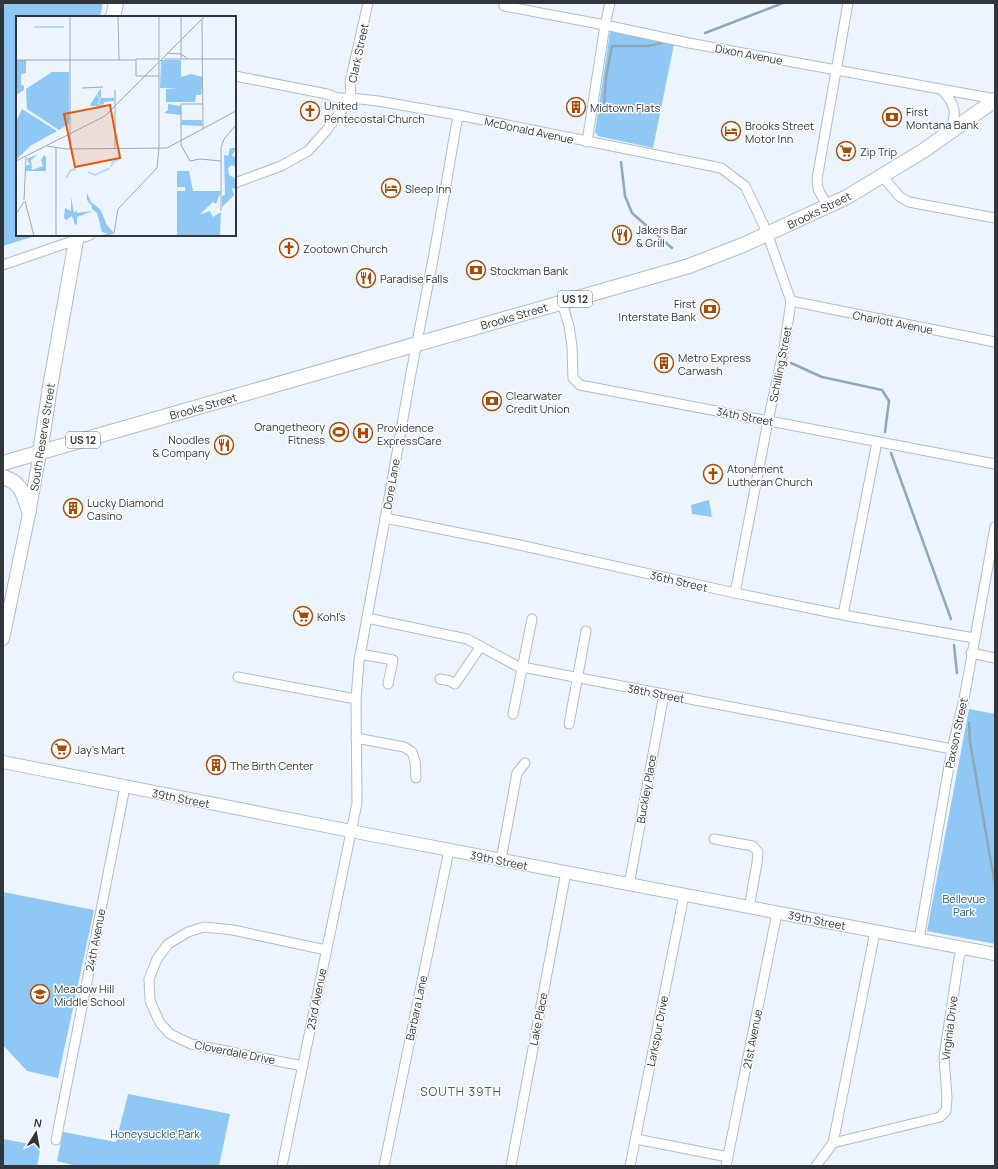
<svg xmlns="http://www.w3.org/2000/svg" width="998" height="1169" font-family="Manrope,sans-serif">
<rect width="100%" height="100%" fill="#ecf5fd"/>
<g fill="#8fc7f5">
<polygon points="3,3 103,3 100,17 17,17 17,235 38,235 3,246"/>
<polygon points="610,32 615,32 674,44 653,148 598,136 595,132"/>
<polygon points="709,500 712,517 692,514 691,505"/>
<polygon points="969,709 995,714 995,944 927,931"/>
<polygon points="3,892 94,910 58,1078 27,1071 3,1045"/>
<polygon points="128,1094 230,1114 219,1166 77,1166 57,1161 63,1132 116,1142"/>
<polygon points="3,1139 41,1146 37,1166 3,1166"/>
</g>
<g fill="none" stroke-linecap="round" stroke-linejoin="round">
<g stroke="#91a8ba" stroke-width="2.5">
<polyline points="705,33 783,3"/>
<polyline points="604,110 606,77 612,46 648,46 662,43"/>
<polyline points="621,162 625,196 632,213 672,248"/>
<polyline points="791,363 822,377 882,390 889,401 885,432"/>
<polyline points="891,453 951,619"/>
<polyline points="954,645 957,673"/>
<polyline points="969,723 970,742 995,885"/>
</g>
<g stroke="#b0beca" stroke-width="11">
<g id="minor">
<polyline points="504,6 605,25 689,43 995,99"/>
<polyline points="235,76 327,94 337,98 351,98 378,101 458,115 721,168 745,186 766,230 791,301 785,343 768,421 735,593"/>
<path d="M941 89C955 103 959 114 948 132"/>
<polyline points="587,142 605,25 610,3"/>
<polyline points="882,176 900,197 909,202 995,218"/>
<polyline points="235,183 281,166 308,151 326,131 351,98 350,82 368,3"/>
<polyline points="828,207 818,189 817,179 848,3"/>
<polyline points="3,265 90,235"/>
<polyline points="791,301 995,342"/>
<polyline points="562,303 569,326 572,346 573,378 580,385 995,464"/>
<polyline points="385,518 515,544 735,593 843,615 974,638"/>
<polyline points="843,615 877,442"/>
<polyline points="367,618 467,639 517,666 952,749"/>
<polyline points="971,653 995,658"/>
<polyline points="360,654 393,660 388,684"/>
<polyline points="238,677 356,699"/>
<polyline points="440,679 450,681 455,684 481,646"/>
<polyline points="513,714 532,619"/>
<polyline points="569,724 586,631"/>
<polyline points="356,738 404,747 412,752 415,761 416,778"/>
<polyline points="714,839 753,846 758,852 757,863 749,908"/>
<polyline points="501,860 517,773 525,763"/>
<polyline points="629,885 664,694"/>
<polyline points="919,939 952,749 964,699 995,527"/>
<polyline points="303,1066 191,1044 170,1034 160,1023 150,1001 149,979 157,959 168,944 188,932 204,927 233,930 326,950"/>
<polyline points="636,1139 728,1157"/>
<polyline points="56,1140 125,787"/>
<polyline points="833,1143 940,1117 946,1111 947,1098 944,1057 959,958 962,948"/>
<polyline points="282,1166 357,803 356,699 359,661 394,470 411,373 434,254 458,115"/>
<polyline points="384,1166 449,850"/>
<polyline points="511,1166 566,872"/>
<polyline points="630,1166 684,895"/>
<polyline points="726,1166 777,913"/>
<polyline points="816,1166 833,1143 875,932"/>
</g>
</g>
<g stroke="#b0beca" stroke-width="14">
<g id="major">
<polyline points="3,639 29,514 40,453"/>
<polyline points="3,762 366,834 995,954"/>
</g>
</g>
<g stroke="#b0beca" stroke-width="16">
<g id="highway">
<polyline points="113,17 116,3"/>
<polyline points="40,453 50,387 77,235"/>
<polyline points="3,463 689,266 743,245 847,197 923,151 995,100"/>
<path d="M3 477C22 483 23 494 29 511"/>
</g>
</g>
<use href="#minor" stroke="#fff" stroke-width="9"/>
<use href="#major" stroke="#fff" stroke-width="12"/>
<use href="#highway" stroke="#fff" stroke-width="14"/>
</g>
<defs>
<g id="building-ring" transform="scale(1)"><circle r="9.5" fill="#fff" stroke="#ab4a04" stroke-width="1.5"/><path d="M-4-6H4V6H1V3H-1V6H-4ZM-2.5-4.3h1.7v1.8h-1.7ZM.8-4.3h1.7v1.8H.8ZM-2.5-1h1.7V.8h-1.7ZM.8-1h1.7V.8H.8Z" fill="#ab4a04"/></g>
<g id="church-ring" transform="scale(1)"><circle r="9.5" fill="#fff" stroke="#ab4a04" stroke-width="1.5"/><path d="M-1.2-6h2.4v3.5h3.3v2.4h-3.3V6h-2.4V-.1h-3.3v-2.4h3.3Z" fill="#ab4a04"/></g>
<g id="bank-ring" transform="scale(1)"><circle r="9.5" fill="#fff" stroke="#ab4a04" stroke-width="1.5"/><path d="M-6-4H6V4H-6ZM0-2.3a2.3 2.3 0 1 0 0 4.6a2.3 2.3 0 1 0 0-4.6Z" fill="#ab4a04"/></g>
<g id="hotel-ring" transform="scale(1)"><circle r="9.5" fill="#fff" stroke="#ab4a04" stroke-width="1.5"/><path d="M-6-4.5h1.5V1H6V5H4.5V3h-9V5H-6ZM-4 0a1.8 1.8 0 1 1 3.6 0ZM.5 0V-2.5h3Q6-2.5 6 0Z" fill="#ab4a04"/></g>
<g id="supermarket-ring" transform="scale(1)"><circle r="9.5" fill="#fff" stroke="#ab4a04" stroke-width="1.5"/><path d="M-6-5.5h2.5l.6 2H6L4.5 2H-2.5L-4.4-4H-6ZM-1.5 3.2a1.3 1.3 0 1 0 .1 0ZM3 3.2a1.3 1.3 0 1 0 .1 0Z" fill="#ab4a04"/></g>
<g id="restaurant-ring" transform="scale(1)"><circle r="9.5" fill="#fff" stroke="#ab4a04" stroke-width="1.5"/><path d="M-5-6h1v4h1v-4h1v4h1v-4h1v5L-1.5 .5V6h-2V.5L-5-1ZM5-6V6H3V1.5H1.5Q1.5-4 5-6Z" fill="#ab4a04"/></g>
<g id="stadium-ring" transform="scale(1)"><circle r="9.5" fill="#fff" stroke="#ab4a04" stroke-width="1.5"/><path d="M0-5a6.5 5 0 1 0 0 10a6.5 5 0 1 0 0-10ZM-3.5-1.8h7v3.6h-7Z" fill="#ab4a04"/></g>
<g id="hospital-ring" transform="scale(1)"><circle r="9.5" fill="#fff" stroke="#ab4a04" stroke-width="1.5"/><path d="M-5-5h3v3.5h4V-5h3V5h-3V1.5h-4V5h-3Z" fill="#ab4a04"/></g>
<g id="school-ring" transform="scale(1)"><circle r="9.5" fill="#fff" stroke="#ab4a04" stroke-width="1.5"/><path d="M0-5L7-2L0 1L-7-2ZM-4 1L0 2.5L4 1V4Q0 6-4 4Z" fill="#ab4a04"/></g>
</defs>
<g fill-rule="evenodd">
<use href="#building-ring" x="576" y="107"/>
<use href="#church-ring" x="310" y="111"/>
<use href="#bank-ring" x="892" y="117"/>
<use href="#hotel-ring" x="731" y="131"/>
<use href="#supermarket-ring" x="846" y="151"/>
<use href="#hotel-ring" x="391" y="188"/>
<use href="#restaurant-ring" x="622" y="235"/>
<use href="#church-ring" x="289" y="248"/>
<use href="#bank-ring" x="476" y="270"/>
<use href="#restaurant-ring" x="366" y="278"/>
<use href="#bank-ring" x="710" y="309"/>
<use href="#building-ring" x="664" y="363"/>
<use href="#bank-ring" x="492" y="401"/>
<use href="#stadium-ring" x="339" y="432"/>
<use href="#hospital-ring" x="363" y="433"/>
<use href="#restaurant-ring" x="224" y="445"/>
<use href="#church-ring" x="713" y="474"/>
<use href="#building-ring" x="73" y="508"/>
<use href="#supermarket-ring" x="303" y="616"/>
<use href="#supermarket-ring" x="61" y="749"/>
<use href="#building-ring" x="216" y="765"/>
<use href="#school-ring" x="40" y="994"/>
</g>
<g text-anchor="middle" dominant-baseline="central" stroke-width="3" stroke-linejoin="round" paint-order="stroke">
<g fill="#fff" stroke="#6e7276" stroke-width="1">
<rect x="558" y="291" width="34" height="16" rx="3"/>
<rect x="66" y="432" width="34" height="16" rx="3"/>
</g>
<g font-size="10" font-weight="bold" fill="#30363b">
<text x="575" y="299">US 12</text>
<text x="83" y="440">US 12</text>
</g>
<g font-size="11" fill="#30363b" stroke="#fff">
<text transform="translate(358 53) rotate(-78)">Clark Street</text>
<text transform="translate(749 54) rotate(11)">Dixon Avenue</text>
<text transform="translate(529 130) rotate(12)">McDonald Avenue</text>
<text transform="translate(819 210) rotate(-26)">Brooks Street</text>
<text transform="translate(514 316) rotate(-16)">Brooks Street</text>
<text transform="translate(893 322) rotate(11)">Charlott Avenue</text>
<text transform="translate(780 364) rotate(-79)">Schilling Street</text>
<text transform="translate(203 406) rotate(-16)">Brooks Street</text>
<text transform="translate(745 416) rotate(11)">34th Street</text>
<text transform="translate(42 437) rotate(-81)">South Reserve Street</text>
<text transform="translate(391 484) rotate(-80)">Dore Lane</text>
<text transform="translate(679 581) rotate(13)">36th Street</text>
<text transform="translate(656 693) rotate(11)">38th Street</text>
<text transform="translate(956 733) rotate(-78)">Paxson Street</text>
<text transform="translate(646 789) rotate(-80)">Buckley Place</text>
<text transform="translate(181 798) rotate(11)">39th Street</text>
<text transform="translate(499 860) rotate(11)">39th Street</text>
<text transform="translate(817 920) rotate(11)">39th Street</text>
<text transform="translate(95 940) rotate(-79)">24th Avenue</text>
<text transform="translate(316 999) rotate(-79)">23rd Avenue</text>
<text transform="translate(416 1008) rotate(-78)">Barbara Lane</text>
<text transform="translate(538 1019) rotate(-79)">Lake Place</text>
<text transform="translate(949 1028) rotate(-83)">Virginia Drive</text>
<text transform="translate(657 1031) rotate(-79)">Larkspur Drive</text>
<text transform="translate(752 1039) rotate(-79)">21st Avenue</text>
<text transform="translate(235 1052) rotate(11)">Cloverdale Drive</text>
</g>
<g font-size="11" fill="#30363b" stroke="#fff" text-anchor="start">
<text x="324" y="105">United<tspan x="324" dy="13">Pentecostal Church</tspan></text>
<text x="590" y="107">Midtown Flats</text>
<text x="906" y="111">First<tspan x="906" dy="13">Montana Bank</tspan></text>
<text x="745" y="125">Brooks Street<tspan x="745" dy="13">Motor Inn</tspan></text>
<text x="860" y="151">Zip Trip</text>
<text x="405" y="188">Sleep Inn</text>
<text x="636" y="229">Jakers Bar<tspan x="636" dy="13">&amp; Grill</tspan></text>
<text x="303" y="248">Zootown Church</text>
<text x="490" y="270">Stockman Bank</text>
<text x="380" y="278">Paradise Falls</text>
<text x="696" y="303" text-anchor="end">First<tspan x="696" dy="13">Interstate Bank</tspan></text>
<text x="678" y="357">Metro Express<tspan x="678" dy="13">Carwash</tspan></text>
<text x="506" y="395">Clearwater<tspan x="506" dy="13">Credit Union</tspan></text>
<text x="325" y="426" text-anchor="end">Orangetheory<tspan x="325" dy="13">Fitness</tspan></text>
<text x="377" y="427">Providence<tspan x="377" dy="13">ExpressCare</tspan></text>
<text x="210" y="439" text-anchor="end">Noodles<tspan x="210" dy="13">&amp; Company</tspan></text>
<text x="727" y="468">Atonement<tspan x="727" dy="13">Lutheran Church</tspan></text>
<text x="87" y="502">Lucky Diamond<tspan x="87" dy="13">Casino</tspan></text>
<text x="317" y="616">Kohl's</text>
<text x="75" y="749">Jay's Mart</text>
<text x="230" y="765">The Birth Center</text>
<text x="54" y="988">Meadow Hill<tspan x="54" dy="13">Middle School</tspan></text>
</g>
<g font-size="11" fill="#1d557e" stroke="#fff">
<text x="964" y="898">Bellevue<tspan x="964" dy="13">Park</tspan></text>
<text x="155" y="1133">Honeysuckle Park</text>
</g>
<g font-size="12" letter-spacing="1" fill="#4b5862" stroke="#fff">
<text x="461" y="1091">SOUTH 39TH</text>
</g>
</g>
<g transform="translate(16 16)">
<rect width="220" height="220" fill="#ecf5fd"/>
<path d="M0 44H10V57L5 58V69L8 70V74L0 79ZM145 44H165V61L175 58 187 61 185 79H180L179 86H150V73L163 72H144ZM36 56H53V108L43 114 11 93 10 73ZM85 72V82H98V85L88 86 87 90H76L74 89ZM152 88 165 90V99L148 97 152 94ZM6 93 41 115 14 130 1 143 0 105ZM166 104H186V110L165 109ZM214 132H220L216 140 220 141V151L216 149 212 152 213 159 220 163V173L216 172 218 179 206 191V180L209 179 208 139 212 140ZM22 138 15 144 16 154 27 150 25 144 28 139 30 141V155H9L11 149H14L11 143ZM161 155H173L177 175H205L200 188 197 186 183 199 194 195 197 201 205 196 204 219H161V175H169V171H161ZM71 177 75 186 84 193 91 209 97 216 93 218 86 216 81 197 76 193V190L71 184ZM55 181 58 197 61 194V197L77 195 61 201V220V208L59 209 56 200 50 204 48 202 49 192 55 195Z" fill="#8fc7f5"/>
<path fill="none" stroke="#bbd9f1" stroke-width="2" d="M18 11H32M32 11H48M81 93 87 90 82 87 84 83 81 78M95 151 97 146 105 142 103 134M72 156 79 159 94 152M50 162 55 154 60 153"/>
<path fill="none" stroke="#a1a9af" stroke-width="1" d="M54 0V118M102 0 103 44M143 0V132M186 4 187 112M165 24V0M151 37 165 38 172 43M120 43V60H143M120 43H143M148 43H220M165 43V24M0 44H120M66 72 87 71M99 74V133M187 88H165V129L174 145 184 143 205 145M31 130 50 133 151 132 220 95M54 133V118M0 145 89 100 189 0M8 184 10 141M9 185 18 220M205 195V132L208 123 220 109M0 198 8 186M40 220V132M85 220 98 217 102 193 141 152 143 132"/>
<path fill="#e8590c" fill-opacity="0.15" stroke="#e8590c" stroke-width="2" d="M94 89 104 142 59 151 48 98Z"/>
<rect width="220" height="220" fill="none" stroke="#30363b" stroke-width="2"/>
</g>
<rect width="998" height="1169" fill="none" stroke="#30363b" stroke-width="8"/>
<g transform="translate(36 1133) rotate(11)" stroke="#ffffff" stroke-width="3" paint-order="stroke">
<path d="M0-3L7 15L0 10L-7 15Z" fill="#30363b"/>
<text y="-6" font-size="11" font-weight="bold" text-anchor="middle" fill="#30363b">N</text>
</g>
</svg>
